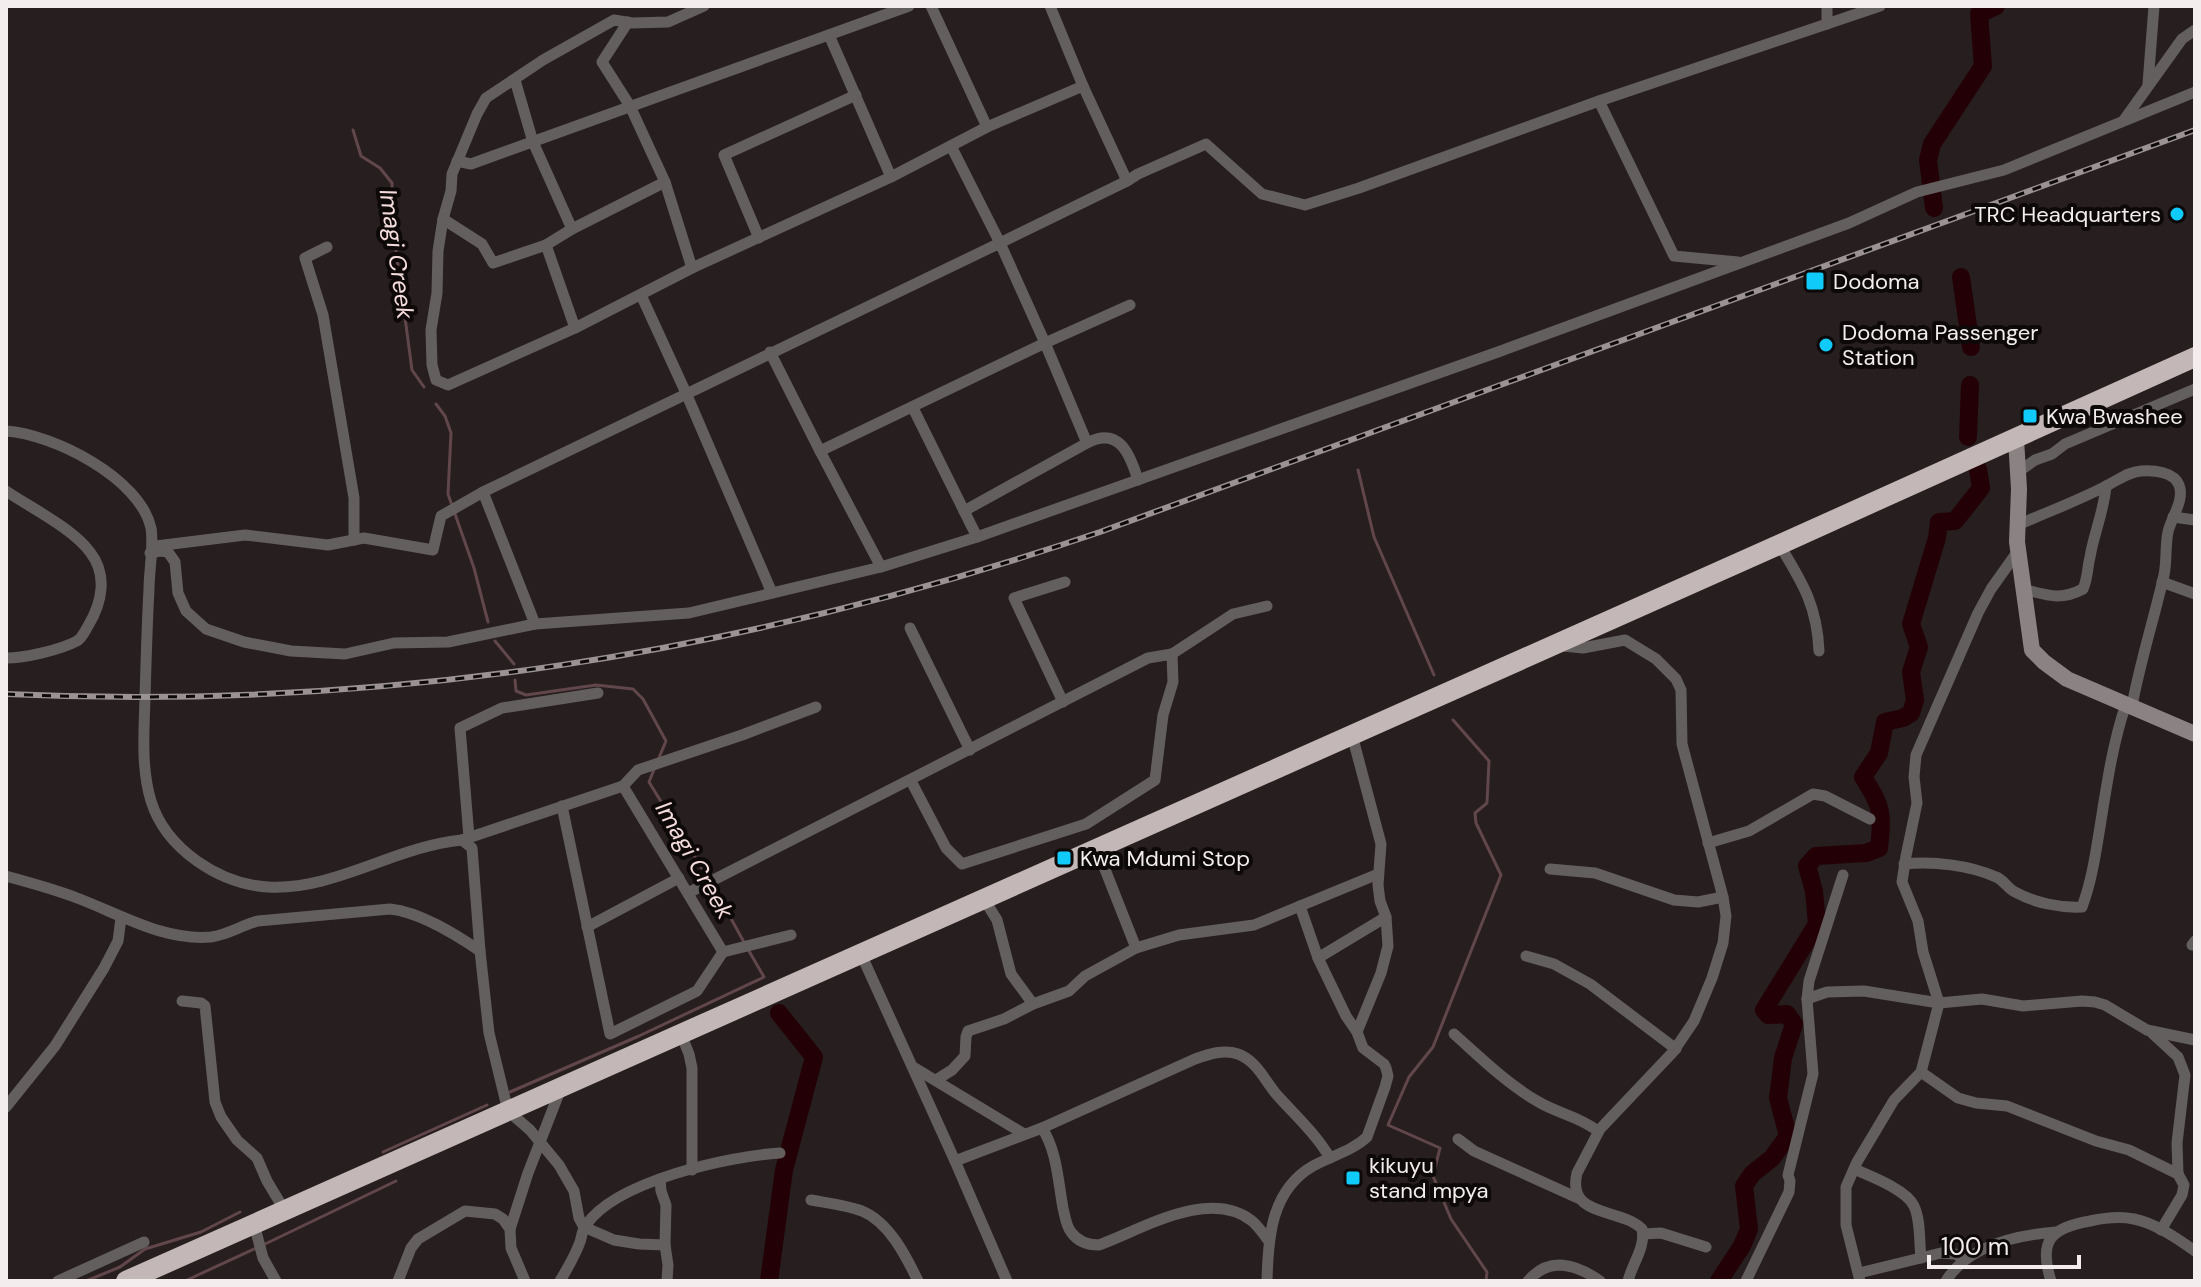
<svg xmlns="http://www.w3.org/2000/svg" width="2201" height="1287" font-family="'DM Sans',sans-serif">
<rect width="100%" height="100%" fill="#271e1f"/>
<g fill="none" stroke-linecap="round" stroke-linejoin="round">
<g stroke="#61474b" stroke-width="3">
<polyline points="353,130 361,156 380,168 392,183 393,228 412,370 424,387"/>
<polyline points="436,404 445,416 451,433 448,494 474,568 488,622"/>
<polyline points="1358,470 1374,537 1434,675"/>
<polyline points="495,641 514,664"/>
<polyline points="515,680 516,691 526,695 596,685 633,689 643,699 666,741 658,760"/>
<polyline points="1453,720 1489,761 1487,803 1475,813 1476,823 1501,875 1433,1047 1409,1077 1388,1125 1440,1148 1433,1176 1451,1219 1487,1272 1486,1281"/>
<polyline points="655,767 649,782 708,878"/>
<polyline points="712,884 745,944"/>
<polyline points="510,1092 639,1036 764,977 749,951"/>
<polyline points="383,1152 487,1105"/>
<polyline points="263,1245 396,1181"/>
<polyline points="86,1281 120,1267 145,1249 201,1232 240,1212"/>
<polyline points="185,1281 256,1248"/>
</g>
<g stroke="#230006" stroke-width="18">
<polyline points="1934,208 1928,160 1932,144 1983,66 1979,14 1996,6"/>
<polyline points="1961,277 1971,347"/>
<polyline points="1968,437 1970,385"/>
<polyline points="769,1281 784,1170 814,1057 779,1013"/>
<path d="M1719 1281 1742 1246 1749 1229 1744 1186 1752 1174 1772 1158 1788 1136 1778 1098 1783 1058 1794 1024 1787 1014 1768 1015 1764 1010 1817 924 1814 891 1807 866 1816 856 1866 853 1879 848C1883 812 1882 807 1863 777L1879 753 1885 722 1903 718 1911 713 1915 700 1911 672 1919 647 1911 624 1937 538 1939 522 1955 521 1981 488 1978 469"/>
</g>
<g stroke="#645f5f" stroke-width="11">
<polyline points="704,6 668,22 632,23 614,20 543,60 486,98 477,114 452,174 451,191 443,219 438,251 437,293 431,330 432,365 436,380 448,385 575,328 692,268 891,177 987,127 931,6"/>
<polyline points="1827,6 1827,24"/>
<polyline points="628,22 602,62 630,106 665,182 692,268"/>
<polyline points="829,35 891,177"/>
<polyline points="515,80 533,142 572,229 665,182"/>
<polyline points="2148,84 2154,6"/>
<polyline points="1083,86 1127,181"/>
<polyline points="1599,101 1674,256 1738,262"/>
<polyline points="2124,120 2182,39 2195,30"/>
<polyline points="987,127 1083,86 1050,6"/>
<polyline points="951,146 1000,243 1127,181 1138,174 1206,144 1262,194 1305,205 1359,188 1599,101 1880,6"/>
<polyline points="457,161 471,164 909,6"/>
<polyline points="443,219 482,244 493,263 546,245"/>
<polyline points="572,229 546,245 575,328"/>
<polyline points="759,238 724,155 856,95"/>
<polyline points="327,247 305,258 323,315 354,498 354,540"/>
<polyline points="641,295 686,393 772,593"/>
<polyline points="770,352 820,451"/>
<polyline points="913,408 977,537"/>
<path d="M6 431C53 434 140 478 151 528 154 545 149 571 149 589 147 625 146 662 145 698 144 733 141 768 151 801 166 849 219 884 268 887 334 891 396 846 462 840L472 848 480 951 489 1033 508 1111 530 1130 559 1165 574 1191 579 1218 584 1227 614 1240 639 1244 665 1245"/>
<path d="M1087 443C1119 426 1130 454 1138 480"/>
<polyline points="2018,472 2035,460 2052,454 2065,444 2195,389"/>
<path d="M6 491C31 508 72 528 90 552 108 575 102 603 88 626 85 631 82 638 77 641 60 650 25 658 6 658"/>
<polyline points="483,492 535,624"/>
<polyline points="964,511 1087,443 1045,343 1130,305"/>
<polyline points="2173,517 2195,520"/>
<path d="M2018 525C2047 512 2080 500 2108 485 2120 479 2128 472 2141 471 2154 470 2174 472 2179 485 2185 500 2171 518 2168 532 2165 546 2167 561 2164 575 2154 619 2140 662 2132 706"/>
<path d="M1779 544C1802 582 1817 605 1819 651"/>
<polyline points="156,546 245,535 328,545 364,538 433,550 441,516 483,492 1000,243 1045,343 820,451 881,567"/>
<polyline points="150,553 160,551 168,552 175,562 178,593 186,611 206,629 244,642 291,651 345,654 394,643 448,642 535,624 689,613 881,567 977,537 1498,352 1849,223 1917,192 2004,170 2195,92"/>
<polyline points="2162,582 2195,594"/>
<path d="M2023 589C2047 595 2060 601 2083 589 2088 578 2087 569 2090 557 2094 533 2104 511 2106 486"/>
<polyline points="910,628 970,750"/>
<path d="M1563 646 1583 648 1625 640 1656 659 1676 679 1681 690 1682 744 1723 897 1726 916 1723 943 1712 978 1694 1021 1673 1052 1600 1129 1577 1173C1566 1218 1620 1207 1642 1229 1646 1247 1632 1264 1628 1281"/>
<polyline points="1172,654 1233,614 1267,606"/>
<polyline points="1063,702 1014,598 1065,582"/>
<polyline points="1352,735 1381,844 1378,885 1380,901 1386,917 1388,946 1381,973 1357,1032"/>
<polyline points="623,786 723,952"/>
<polyline points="562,806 610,1034 697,991 723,952 791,935"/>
<polyline points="469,837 460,728 502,708 598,693"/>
<polyline points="462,840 623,786 638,770 742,735 816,707"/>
<polyline points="1708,843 1749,831 1813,794 1825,796 1870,819"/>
<polyline points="1097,849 1136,948"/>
<path d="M1904 864C1933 861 1969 865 1996 877 2004 880 2008 889 2015 892 2035 903 2060 908 2082 907 2091 883 2095 858 2099 833 2106 790 2112 745 2126 704"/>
<polyline points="1550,869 1595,873 1674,900 1698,902 1723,897"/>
<path d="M6 876C30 883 54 889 77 898 120 914 163 941 211 937 228 935 242 925 258 921L390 909C420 912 455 934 480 951"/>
<polyline points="688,893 1148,658 1172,654 1173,682 1163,715 1155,780 1086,824 962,864 946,848 911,781"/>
<polyline points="984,899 997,920 1011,974 1033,1004"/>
<polyline points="587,927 679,878"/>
<polyline points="2192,945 2195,941"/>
<polyline points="861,954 955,1161 1007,1281"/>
<polyline points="1526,956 1554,964 1590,984 1676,1049"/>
<polyline points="1318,958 1386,917"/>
<polyline points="1807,999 1827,992 1864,991 1939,1003 1982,999 2023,1006 2082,1001 2095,1002 2105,1005 2147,1030 2195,1040"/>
<polyline points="182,1001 201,1003 205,1006 215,1102 221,1117 237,1140 257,1158 267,1181 285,1211"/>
<polyline points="2152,1033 2178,1057 2185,1075 2177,1143 2178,1174"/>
<polyline points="681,1034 689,1054 692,1068 692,1170"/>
<path d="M1454 1034C1480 1057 1506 1083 1537 1101 1558 1114 1577 1115 1598 1131"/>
<polyline points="913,1067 1024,1134"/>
<polyline points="1921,1072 1958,1098 1976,1103 2007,1106 2096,1141 2129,1150 2178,1174 2184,1185 2182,1195 2161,1230"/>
<polyline points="936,1080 952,1070 965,1056 966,1037 968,1031 1004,1019 1033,1004 1069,991 1085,976 1136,948 1179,935 1254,925 1378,874"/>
<polyline points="6,1107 55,1046 104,968 118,941 121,918"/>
<path d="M1042 1128C1057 1151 1058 1181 1063 1208 1065 1216 1066 1226 1071 1232 1078 1242 1088 1245 1099 1245 1141 1230 1209 1187 1252 1221 1258 1226 1263 1233 1268 1240"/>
<polyline points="1458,1139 1474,1151 1580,1199"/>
<path d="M955 1161 1042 1128 1195 1059C1209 1054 1224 1049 1238 1054 1257 1061 1265 1081 1277 1095 1296 1116 1316 1134 1330 1158"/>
<path d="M1854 1169C1870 1176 1907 1190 1914 1206 1921 1221 1919 1242 1921 1258"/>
<polyline points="660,1179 661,1191 666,1205 665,1245 668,1265 667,1281"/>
<path d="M811 1200C828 1203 846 1205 862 1211 889 1222 906 1256 918 1281"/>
<polyline points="254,1224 263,1258 276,1281"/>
<polyline points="510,1229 528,1173 561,1088"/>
<polyline points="1643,1234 1661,1233 1706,1247"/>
<polyline points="1859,1273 1941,1253 1955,1254 1965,1259"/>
<polyline points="58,1281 144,1242"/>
<polyline points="398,1281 411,1248 418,1239 465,1211 495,1214 503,1219 510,1229 511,1248 525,1281"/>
<path d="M560 1281C567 1269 575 1256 580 1242 582 1236 582 1230 586 1225 616 1181 729 1156 780 1153"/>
<path d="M1267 1281C1268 1238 1271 1190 1313 1166 1331 1156 1352 1151 1367 1137L1385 1087 1388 1076 1386 1068 1384 1064 1363 1048 1357 1032 1346 1016 1318 958 1300 906"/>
<path d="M1528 1281C1549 1256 1576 1264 1600 1281"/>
<polyline points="1746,1281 1789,1192 1790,1181 1788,1175 1813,1074 1807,999 1809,981 1843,875"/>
<polyline points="1860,1281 1846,1225 1846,1187 1857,1162 1894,1100 1921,1072 1939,1003 1923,952 1918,921 1902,882 1906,856 1917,803 1914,777 1916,755 1978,613 1991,589 2018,551"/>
<path d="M1946 1281C1968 1245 2017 1235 2056 1232"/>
<path d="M2051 1281C2038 1240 2051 1228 2090 1221 2104 1218 2119 1216 2134 1219 2155 1223 2178 1239 2195 1251"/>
</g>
<polyline stroke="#8a8283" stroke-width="16" points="2016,439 2019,489 2017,542 2032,650 2044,662 2067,679 2195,734"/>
<polyline stroke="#c3b7b7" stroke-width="20" points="126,1281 1783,543 2195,357"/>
<g stroke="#9a9293" stroke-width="6">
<path id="rail" d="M6 694C384 711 743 654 1100 532L2195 130"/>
</g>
<use href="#rail" stroke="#0d0909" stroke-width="3" stroke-dasharray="9" stroke-linecap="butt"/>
</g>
<g fill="#10cafa" stroke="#0d0909" stroke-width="3">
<circle cx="2177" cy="214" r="8"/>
<rect x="1805" y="271" width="20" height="20" rx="4"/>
<circle cx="1826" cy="345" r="8"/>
<rect x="2022" y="408" width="16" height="16" rx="4"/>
<rect x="1056" y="850" width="16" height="16" rx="4"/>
<rect x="1345" y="1170" width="16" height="16" rx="4"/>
</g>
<g text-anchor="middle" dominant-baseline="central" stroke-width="8" stroke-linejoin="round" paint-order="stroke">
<g font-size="22" fill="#f3eded" stroke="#0d0909" text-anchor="start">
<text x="2161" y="214" text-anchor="end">TRC Headquarters</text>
<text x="1833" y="281">Dodoma</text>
<text x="1842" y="332">Dodoma Passenger<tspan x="1842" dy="25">Station</tspan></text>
<text x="2046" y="416">Kwa Bwashee</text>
<text x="1080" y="858">Kwa Mdumi Stop</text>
<text x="1369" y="1165">kikuyu<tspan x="1369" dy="25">stand mpya</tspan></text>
</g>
<g font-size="24" font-style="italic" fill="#f4dbdc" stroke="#0d0909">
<text transform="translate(397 254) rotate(82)">Imagi Creek</text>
<text transform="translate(695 860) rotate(60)">Imagi Creek</text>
</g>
</g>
<rect width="2201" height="1287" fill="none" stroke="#f3eded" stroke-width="16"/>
<path d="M1929 1255v12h150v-12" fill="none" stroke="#f3eded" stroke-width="4"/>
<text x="1941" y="1255" font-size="24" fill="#f3eded" stroke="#0d0909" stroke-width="6" paint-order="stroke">100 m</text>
</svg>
